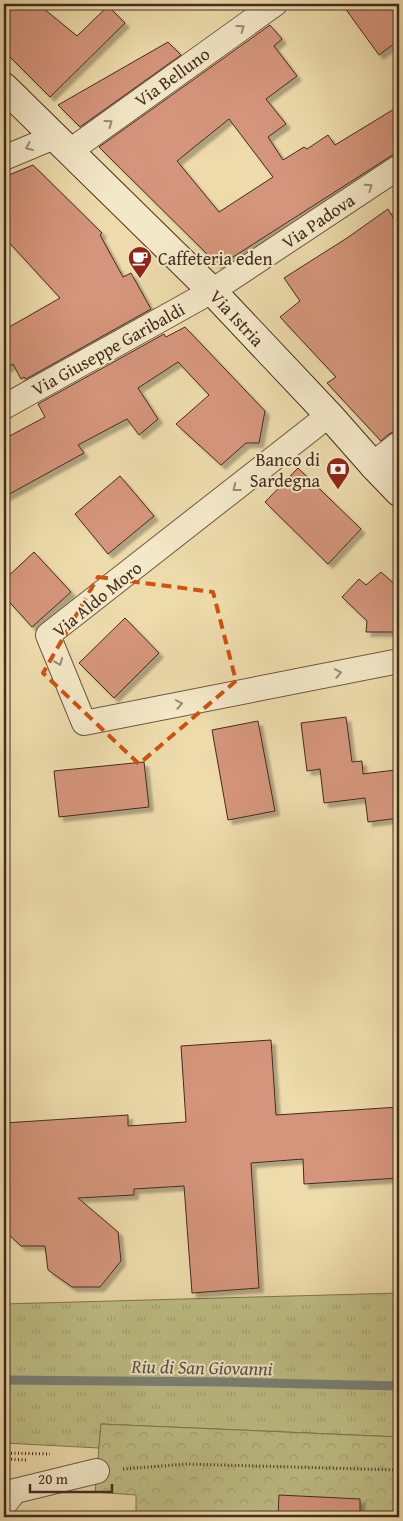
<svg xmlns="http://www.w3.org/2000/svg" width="403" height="1521" font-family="'Gentium Book Plus',serif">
<defs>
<pattern id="grass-tufts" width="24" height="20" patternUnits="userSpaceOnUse" patternTransform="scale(1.25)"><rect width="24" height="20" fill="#bebe85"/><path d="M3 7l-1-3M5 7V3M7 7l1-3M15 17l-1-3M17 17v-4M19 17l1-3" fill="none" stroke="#a4a373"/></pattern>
<pattern id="park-crowns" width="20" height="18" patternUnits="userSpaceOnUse" patternTransform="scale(1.25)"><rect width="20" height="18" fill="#bebe85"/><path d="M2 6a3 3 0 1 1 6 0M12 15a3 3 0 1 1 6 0" fill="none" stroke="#a4a373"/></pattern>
<filter id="shadow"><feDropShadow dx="4.5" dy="4.5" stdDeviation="1" flood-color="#0004"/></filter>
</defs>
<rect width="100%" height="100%" fill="#eddbab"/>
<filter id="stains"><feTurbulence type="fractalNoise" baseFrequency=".004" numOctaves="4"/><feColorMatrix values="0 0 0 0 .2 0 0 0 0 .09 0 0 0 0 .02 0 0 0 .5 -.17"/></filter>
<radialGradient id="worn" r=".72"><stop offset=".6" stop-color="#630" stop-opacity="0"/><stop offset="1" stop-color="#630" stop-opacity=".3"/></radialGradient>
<polygon fill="url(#grass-tufts)" stroke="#807552" points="399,1293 399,1437 101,1424 99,1448 4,1443 4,1304"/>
<polygon fill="url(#park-crowns)" stroke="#807552" points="101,1424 399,1437 399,1517 136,1517 136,1495 95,1492"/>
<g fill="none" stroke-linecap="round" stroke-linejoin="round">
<polyline stroke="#798178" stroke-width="9" points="4,1380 224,1382 399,1386"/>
</g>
<g fill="#d5957b" stroke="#432c20" fill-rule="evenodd" filter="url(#shadow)">
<polygon points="4,4 38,4 77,36 108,6 125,23 50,97 4,51"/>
<polygon points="342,4 399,4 399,40 379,55"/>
<path d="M270 25 282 39 274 46 297 76 266 99 286 124 268 137 283 160 304 147 307 149 328 135 335 145 399 106V152L391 156 219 266 99 147ZM229 119 273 177 219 212 177 161Z"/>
<polygon points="168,42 181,55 80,127 58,105"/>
<polygon points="33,165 102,233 100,235 123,277 131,273 151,309 26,379 24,377 21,379 13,364 4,369 4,330 60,298 4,237 4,177"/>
<polygon points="388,209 399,227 399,429 389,434 381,441 327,383 336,377 280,317 300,301 284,278 347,238"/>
<polygon points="185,327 265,411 259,443 246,443 221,465 176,424 209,395 178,362 138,388 158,419 139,435 127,419 78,445 84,453 4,497 4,439 45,417 38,404 164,334 166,337"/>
<polygon points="298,468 361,529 328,564 265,502"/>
<polygon points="120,476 154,516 108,554 75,514"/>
<polygon points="34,552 71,592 32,627 4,596 4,580"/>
<polygon points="381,572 399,588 399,632 366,632 367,621 342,597 359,579 366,585"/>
<polygon points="125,618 159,653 114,698 79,663"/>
<polygon points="346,717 352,762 362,761 363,774 395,770 395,775 399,774 399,818 368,822 365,798 324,803 320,769 307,771 301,723"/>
<polygon points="258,721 275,811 228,820 212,730"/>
<polygon points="144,762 149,807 59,817 54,771"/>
<polygon points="271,1040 276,1115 399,1107 399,1178 304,1184 303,1159 251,1163 259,1288 192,1293 184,1186 134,1189 134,1195 78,1198 118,1232 121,1261 100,1287 72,1287 48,1270 45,1246 21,1246 6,1232 4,1206 4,1123 128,1115 128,1126 186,1122 181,1046"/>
<polygon points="279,1495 360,1499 360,1517 278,1517"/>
</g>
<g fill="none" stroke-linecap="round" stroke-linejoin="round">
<g stroke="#6e5843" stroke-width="26">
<g id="minor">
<polyline points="70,151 275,4"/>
<polyline points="4,158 54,137"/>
<polyline points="4,407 212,291 399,167"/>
<polyline points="329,415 48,635 84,723 399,661"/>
<polyline points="4,1505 15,1491 97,1471"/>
</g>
</g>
<g stroke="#6e5843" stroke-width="30">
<polyline id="tertiary" points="374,466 399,446"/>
</g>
<g stroke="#432c20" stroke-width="30">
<polyline id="secondary" points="4,87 212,291 329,415 374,466 399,492"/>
</g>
<g stroke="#432c20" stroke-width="3" stroke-dasharray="1 2.5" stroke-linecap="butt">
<polyline points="4,1453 50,1454"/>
<polyline points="4,1459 27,1460"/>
<polyline points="123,1469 187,1464 399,1470"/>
</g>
<use href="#minor" stroke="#f3e8c8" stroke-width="24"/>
<use href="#tertiary" stroke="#f3e8c8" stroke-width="28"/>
<use href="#secondary" stroke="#f3e8c8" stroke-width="28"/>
</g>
<defs><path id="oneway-chevron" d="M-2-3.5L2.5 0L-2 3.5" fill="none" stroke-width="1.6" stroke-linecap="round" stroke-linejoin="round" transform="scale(1.25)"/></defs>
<g stroke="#9b8a74">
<use href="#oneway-chevron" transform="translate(241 28) rotate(-36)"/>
<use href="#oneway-chevron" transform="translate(109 123) rotate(-36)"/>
<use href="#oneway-chevron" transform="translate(29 147) rotate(157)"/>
<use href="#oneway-chevron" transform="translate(369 187) rotate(-34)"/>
<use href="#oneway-chevron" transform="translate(236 488) rotate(142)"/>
<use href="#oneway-chevron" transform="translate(59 662) rotate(68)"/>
<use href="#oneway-chevron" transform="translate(338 673) rotate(-11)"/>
<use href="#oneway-chevron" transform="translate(179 704) rotate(-11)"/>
</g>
<path fill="none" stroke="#cf520f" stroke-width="4" stroke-dasharray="10 6" stroke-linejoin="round" d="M98 577 213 592 236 681 139 764 43 673Z"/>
<defs>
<g id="cafe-pin" transform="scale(1.25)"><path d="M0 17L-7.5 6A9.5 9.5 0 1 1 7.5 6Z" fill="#8f2418" stroke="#f3e8c8"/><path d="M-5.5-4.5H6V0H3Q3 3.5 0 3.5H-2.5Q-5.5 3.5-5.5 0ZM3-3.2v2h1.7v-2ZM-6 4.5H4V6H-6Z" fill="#fff"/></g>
<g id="bank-pin" transform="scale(1.25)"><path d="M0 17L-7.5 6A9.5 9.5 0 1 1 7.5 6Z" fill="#8f2418" stroke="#f3e8c8"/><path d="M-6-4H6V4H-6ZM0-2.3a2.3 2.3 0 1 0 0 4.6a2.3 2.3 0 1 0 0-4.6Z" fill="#fff"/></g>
</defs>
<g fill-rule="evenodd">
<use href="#cafe-pin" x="140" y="258"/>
<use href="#bank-pin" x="338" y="469"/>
</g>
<g text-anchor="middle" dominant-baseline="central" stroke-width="4" stroke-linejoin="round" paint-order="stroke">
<g font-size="18" fill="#432c20" stroke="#f3e8c8">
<text transform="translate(172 77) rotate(-36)">Via Belluno</text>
<text transform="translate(318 221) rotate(-34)">Via Padova</text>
<text transform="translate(237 318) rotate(47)">Via Istria</text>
<text transform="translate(108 349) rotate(-29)">Via Giuseppe Garibaldi</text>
<text transform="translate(97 599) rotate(-39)">Via Aldo Moro</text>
</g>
<g font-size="18" fill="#432c20" stroke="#f3e8c8" text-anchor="start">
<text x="158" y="258">Caffeteria eden</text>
<text x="320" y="459" text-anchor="end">Banco di<tspan x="320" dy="21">Sardegna</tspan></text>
</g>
<g font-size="19" font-style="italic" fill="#5a4f45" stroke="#f3e8c8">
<text transform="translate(202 1367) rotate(1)">Riu di San Giovanni</text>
</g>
</g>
<rect width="403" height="1521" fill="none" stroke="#eddbab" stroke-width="20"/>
<rect x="5" y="5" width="393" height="1511" fill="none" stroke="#432c20" stroke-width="2.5"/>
<rect x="10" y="10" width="383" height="1501" fill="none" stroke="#432c20"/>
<path d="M30 1484v8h82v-8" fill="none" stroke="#432c20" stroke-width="2.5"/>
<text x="38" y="1484" font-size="15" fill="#432c20" stroke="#f3e8c8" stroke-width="4" paint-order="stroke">20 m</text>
<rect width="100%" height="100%" filter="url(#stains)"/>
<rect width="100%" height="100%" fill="url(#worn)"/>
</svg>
